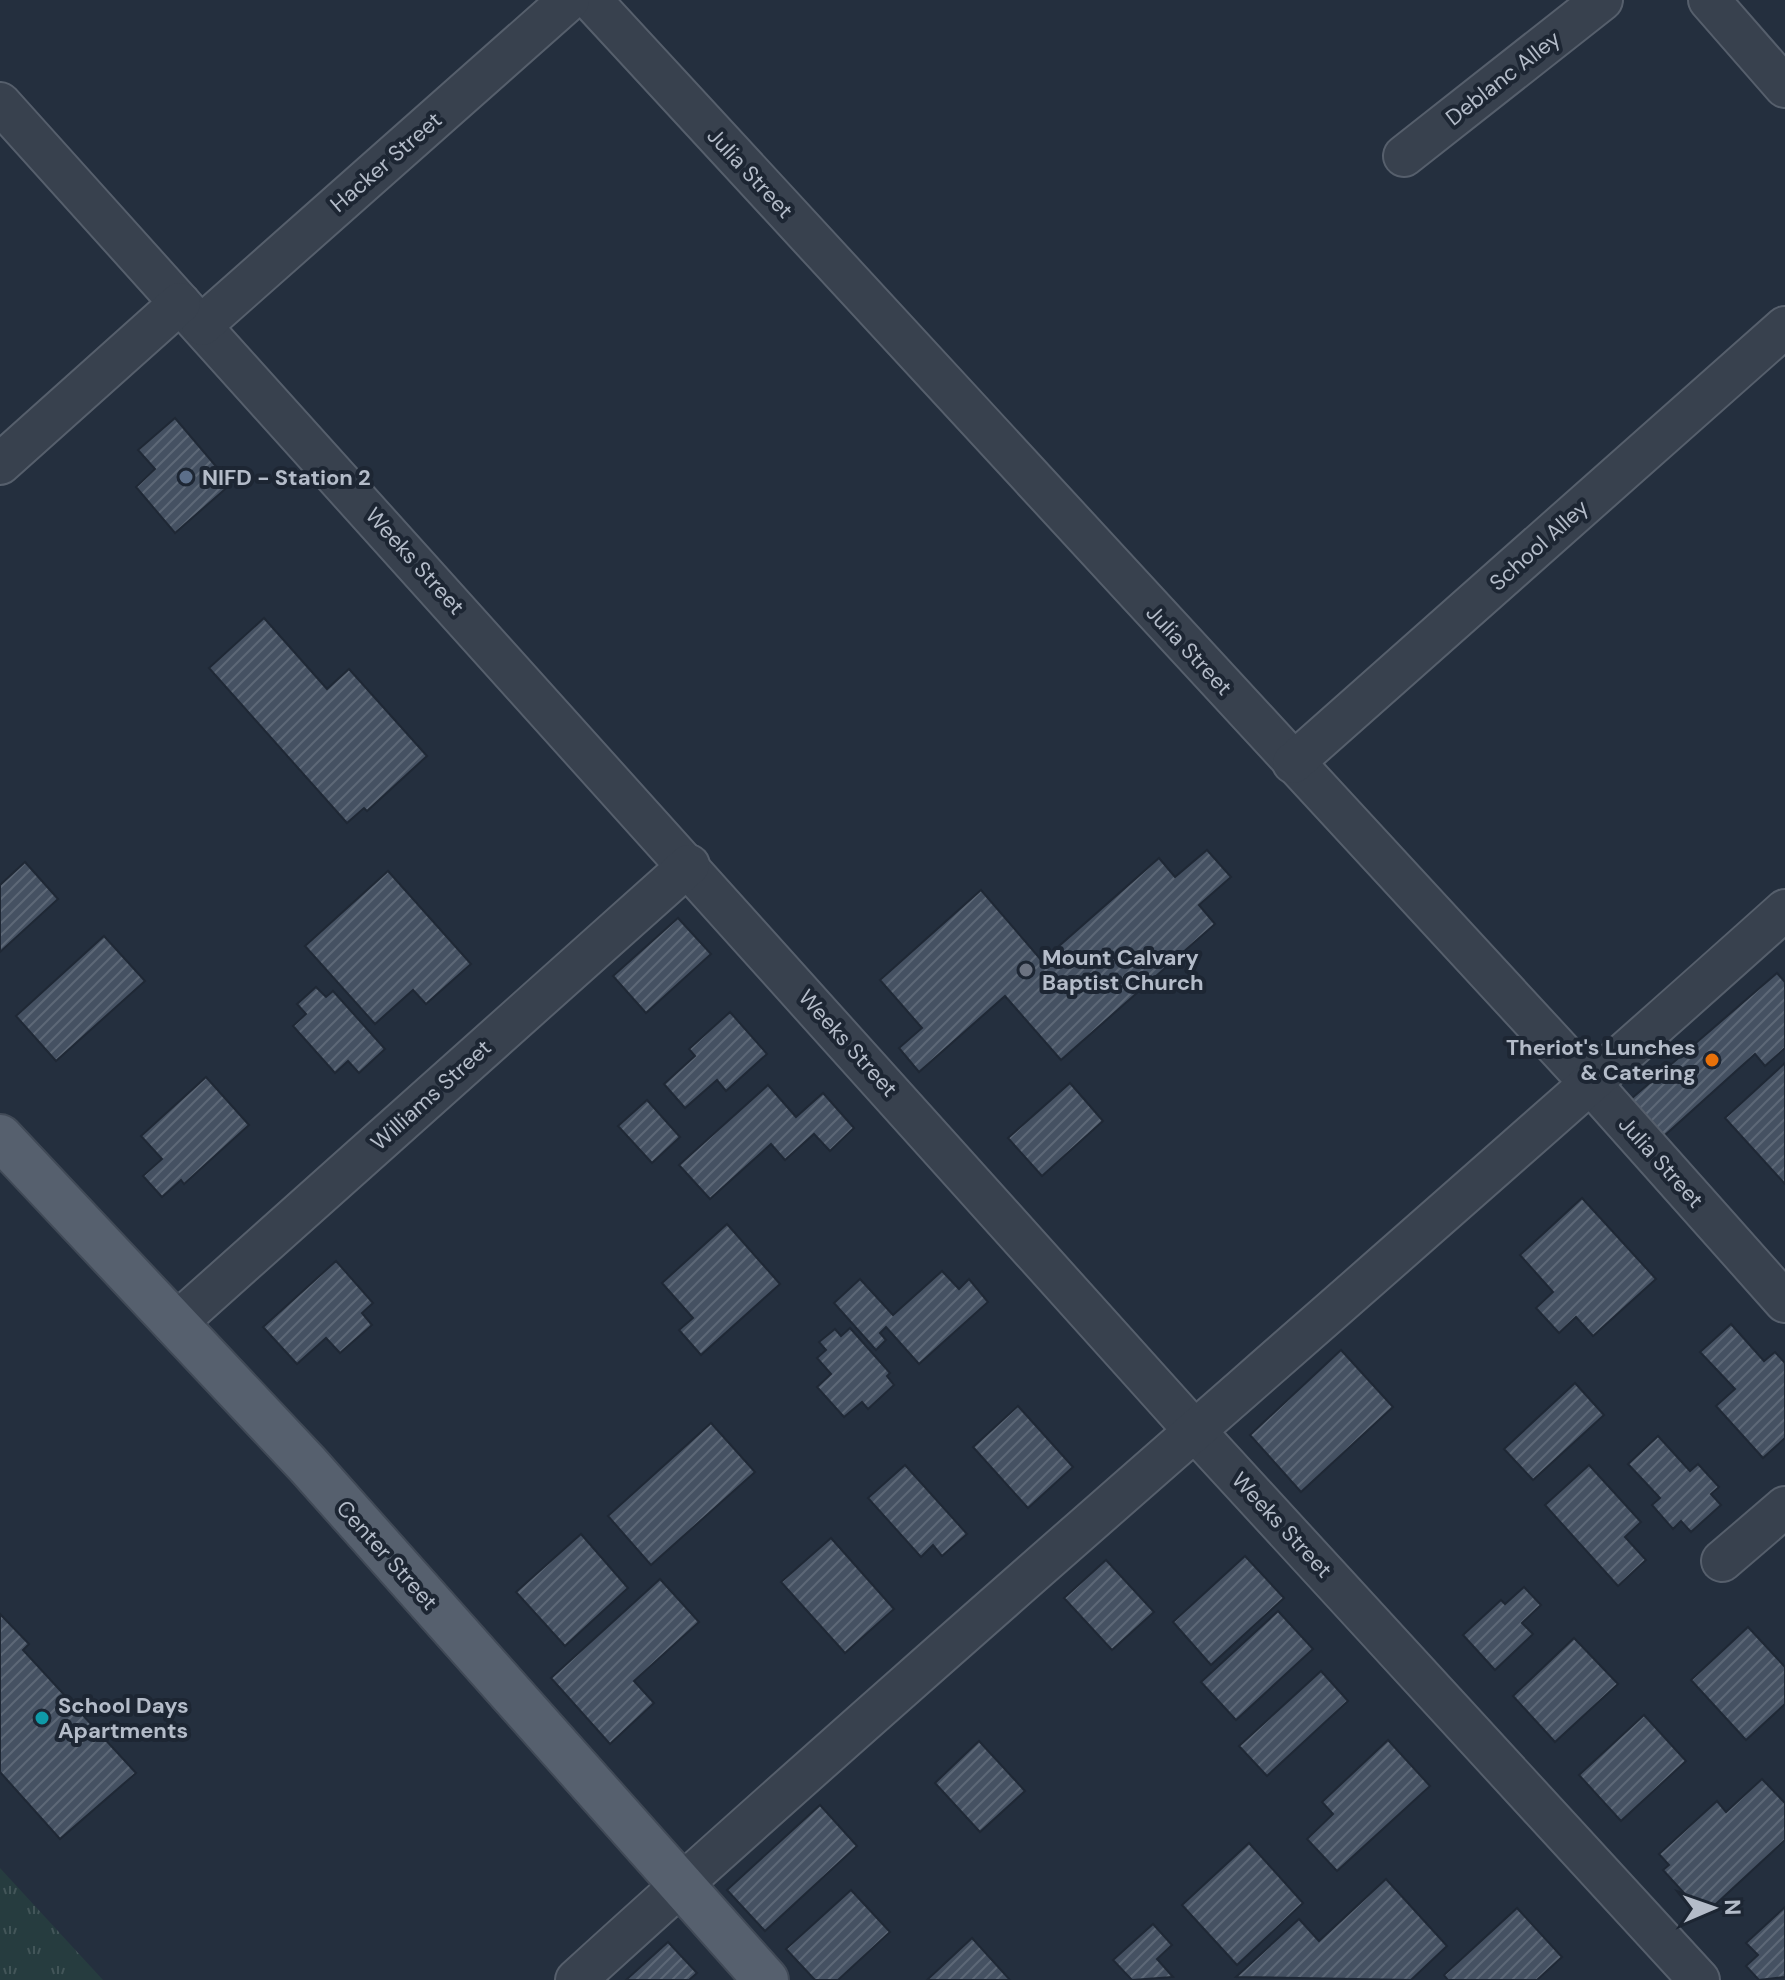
<svg xmlns="http://www.w3.org/2000/svg" width="1785" height="1980" font-family="'DM Sans',sans-serif">
<defs>
<pattern id="park-tufts" width="24" height="20" patternUnits="userSpaceOnUse" patternTransform="scale(2)"><rect width="24" height="20" fill="#263c3f"/><path d="M3 7l-1-3M5 7V3M7 7l1-3M15 17l-1-3M17 17v-4M19 17l1-3" fill="none" stroke="#435659"/></pattern>
<pattern id="building-hatch" width="6" height="6" patternUnits="userSpaceOnUse" patternTransform="scale(2)"><rect width="6" height="6" fill="#455162"/><path d="M-1 1l2-2M0 6l6-6M5 7l2-2" fill="none" stroke="#5d6877"/></pattern>
</defs>
<rect width="100%" height="100%" fill="#242f3e"/>
<polygon fill="url(#park-tufts)" points="0,1868 103,1980 0,1980"/>
<g fill="url(#building-hatch)" stroke="#1f2835" stroke-width="2">
<polygon points="175,418 231,484 175,533 136,487 155,469 138,450"/>
<polygon points="264,618 327,689 349,669 427,756 367,811 364,808 347,823 209,668"/>
<polygon points="1207,850 1231,877 1199,905 1215,924 1061,1060 1005,996 919,1072 899,1048 922,1028 880,980 981,890 1042,961 1159,858 1175,877"/>
<polygon points="25,862 58,899 0,952 0,885"/>
<polygon points="388,871 471,964 426,1004 413,990 375,1024 305,946"/>
<polygon points="678,918 711,954 646,1013 613,976"/>
<polygon points="104,936 145,981 56,1061 16,1016"/>
<polygon points="1777,973 1785,982 1785,1048 1765,1066 1755,1054 1664,1136 1631,1099"/>
<polygon points="316,987 326,997 333,991 385,1049 359,1073 348,1061 335,1073 293,1026 306,1014 297,1004"/>
<polygon points="730,1012 767,1054 726,1091 717,1080 685,1108 664,1084 695,1056 689,1049"/>
<polygon points="1785,1063 1785,1184 1725,1118"/>
<polygon points="206,1077 249,1125 184,1184 181,1180 162,1197 143,1176 162,1159 141,1136"/>
<polygon points="1070,1083 1103,1121 1042,1176 1008,1138"/>
<polygon points="768,1085 796,1117 823,1093 854,1128 830,1151 814,1134 785,1160 771,1144 710,1199 679,1165"/>
<polygon points="647,1100 680,1137 652,1163 618,1126"/>
<polygon points="1582,1198 1656,1279 1593,1336 1576,1317 1559,1333 1536,1308 1553,1292 1520,1255"/>
<polygon points="727,1224 780,1284 701,1355 679,1330 693,1318 662,1283"/>
<polygon points="336,1261 373,1303 362,1313 372,1325 340,1353 326,1338 297,1364 263,1327"/>
<polygon points="942,1271 959,1289 969,1279 988,1302 919,1364 886,1327 880,1333 886,1340 876,1350 834,1303 860,1279 893,1315"/>
<polygon points="1731,1324 1764,1361 1775,1352 1785,1363 1785,1438 1763,1458 1716,1406 1735,1389 1700,1352"/>
<polygon points="850,1328 890,1373 887,1376 894,1385 868,1409 862,1402 844,1417 817,1387 831,1374 817,1358 826,1350 819,1342 835,1329 841,1336"/>
<polygon points="1341,1350 1393,1407 1301,1492 1250,1435"/>
<polygon points="1575,1383 1604,1415 1533,1480 1504,1449"/>
<polygon points="1018,1406 1073,1467 1028,1508 973,1447"/>
<polygon points="711,1423 755,1472 651,1565 608,1516"/>
<polygon points="1658,1436 1690,1471 1698,1464 1719,1487 1711,1494 1721,1505 1691,1532 1681,1521 1673,1529 1652,1505 1660,1498 1628,1464"/>
<polygon points="905,1465 967,1534 942,1556 933,1545 921,1557 868,1498"/>
<polygon points="1589,1465 1641,1522 1625,1537 1646,1560 1618,1586 1545,1505"/>
<polygon points="581,1534 628,1588 565,1646 516,1592"/>
<polygon points="831,1538 894,1609 845,1653 781,1582"/>
<polygon points="1245,1556 1284,1598 1211,1665 1173,1622"/>
<polygon points="1106,1560 1154,1612 1112,1650 1064,1598"/>
<polygon points="660,1579 699,1622 634,1681 654,1703 610,1744 551,1678"/>
<polygon points="1524,1587 1541,1605 1522,1623 1533,1634 1495,1670 1463,1635 1501,1600 1505,1604"/>
<polygon points="1278,1611 1313,1649 1236,1720 1201,1682"/>
<polygon points="0,1614 29,1644 23,1650 136,1773 60,1839 0,1772"/>
<polygon points="1748,1627 1785,1667 1785,1704 1746,1740 1691,1680"/>
<polygon points="1574,1638 1618,1684 1555,1742 1513,1696"/>
<polygon points="1321,1671 1348,1701 1267,1776 1239,1746"/>
<polygon points="1644,1715 1686,1761 1621,1821 1579,1775"/>
<polygon points="1388,1740 1430,1786 1337,1871 1307,1839 1333,1814 1322,1802"/>
<polygon points="979,1741 1025,1791 980,1832 935,1783"/>
<polygon points="1762,1779 1785,1803 1785,1840 1704,1915 1663,1870 1669,1865 1659,1854 1717,1801 1726,1812"/>
<polygon points="820,1805 857,1846 765,1931 727,1890"/>
<polygon points="1249,1843 1303,1903 1237,1965 1182,1905"/>
<polygon points="1386,1879 1447,1946 1411,1980 1236,1977 1299,1919 1319,1941"/>
<polygon points="851,1890 890,1932 838,1980 815,1980 786,1949"/>
<polygon points="1785,1907 1785,1977 1759,1980 1746,1966 1758,1955 1746,1943"/>
<polygon points="1517,1908 1562,1957 1537,1980 1448,1980 1444,1975"/>
<polygon points="1153,1924 1172,1945 1157,1959 1173,1977 1132,1980 1113,1960"/>
<polygon points="972,1938 1010,1980 927,1980"/>
<polygon points="668,1942 697,1973 689,1980 626,1980"/>
</g>
<g fill="none" stroke-linecap="round" stroke-linejoin="round">
<g stroke="#565f6c" stroke-width="44">
<g id="minor">
<polyline points="591,0 1591,1084 1785,1302"/>
<polyline points="1709,0 1785,87"/>
<polyline points="0,103 1193,1429 1699,1980"/>
<polyline points="1404,156 1602,0"/>
<polyline points="202,325 569,0"/>
<polyline points="0,464 180,303"/>
<polyline points="1293,763 1785,327"/>
<polyline points="174,1325 689,865"/>
<polyline points="1722,1561 1785,1507"/>
<path d="M576 1980C974 1618 1385 1269 1785 910"/>
</g>
</g>
<g stroke="#414a57" stroke-width="48">
<polyline id="major" points="0,1137 308,1465 766,1980"/>
</g>
<use href="#minor" stroke="#38414e" stroke-width="40"/>
<use href="#major" stroke="#56606e" stroke-width="44"/>
</g>
<circle fill="#5c6f8a" stroke="#1d2633" stroke-width="3" cx="186" cy="477" r="8"/>
<circle fill="#6b7280" stroke="#1d2633" stroke-width="3" cx="1026" cy="970" r="8"/>
<circle fill="#e8710a" stroke="#1d2633" stroke-width="3" cx="1712" cy="1060" r="8"/>
<circle fill="#0f9aa8" stroke="#1d2633" stroke-width="3" cx="42" cy="1718" r="8"/>
<g text-anchor="middle" dominant-baseline="central" stroke-width="8" stroke-linejoin="round" paint-order="stroke">
<g font-size="22" fill="#b4bcc9" stroke="#1d2633">
<text transform="translate(1503 78) rotate(-38)">Deblanc Alley</text>
<text transform="translate(386 162) rotate(-41)">Hacker Street</text>
<text transform="translate(750 173) rotate(47)">Julia Street</text>
<text transform="translate(1539 545) rotate(-42)">School Alley</text>
<text transform="translate(415 561) rotate(48)">Weeks Street</text>
<text transform="translate(1189 650) rotate(47)">Julia Street</text>
<text transform="translate(848 1043) rotate(48)">Weeks Street</text>
<text transform="translate(431 1095) rotate(-42)">Williams Street</text>
<text transform="translate(1661 1162) rotate(48)">Julia Street</text>
<text transform="translate(1282 1525) rotate(47)">Weeks Street</text>
<text transform="translate(387 1555) rotate(48)">Center Street</text>
</g>
<g font-size="22" font-weight="bold" fill="#b4bcc9" stroke="#1d2633" text-anchor="start">
<text x="202" y="477">NIFD - Station 2</text>
<text x="1042" y="957">Mount Calvary<tspan x="1042" dy="25">Baptist Church</tspan></text>
<text x="1696" y="1047" text-anchor="end">Theriot's Lunches<tspan x="1696" dy="25">&amp; Catering</tspan></text>
<text x="58" y="1705">School Days<tspan x="58" dy="25">Apartments</tspan></text>
</g>
</g>
<g transform="translate(1713 1908) rotate(88)" stroke="#1d2633" stroke-width="6" paint-order="stroke">
<path d="M0-6L14 30L0 20L-14 30Z" fill="#b4bcc9"/>
<text y="-12" font-size="22" font-weight="bold" text-anchor="middle" fill="#b4bcc9">N</text>
</g>
</svg>
